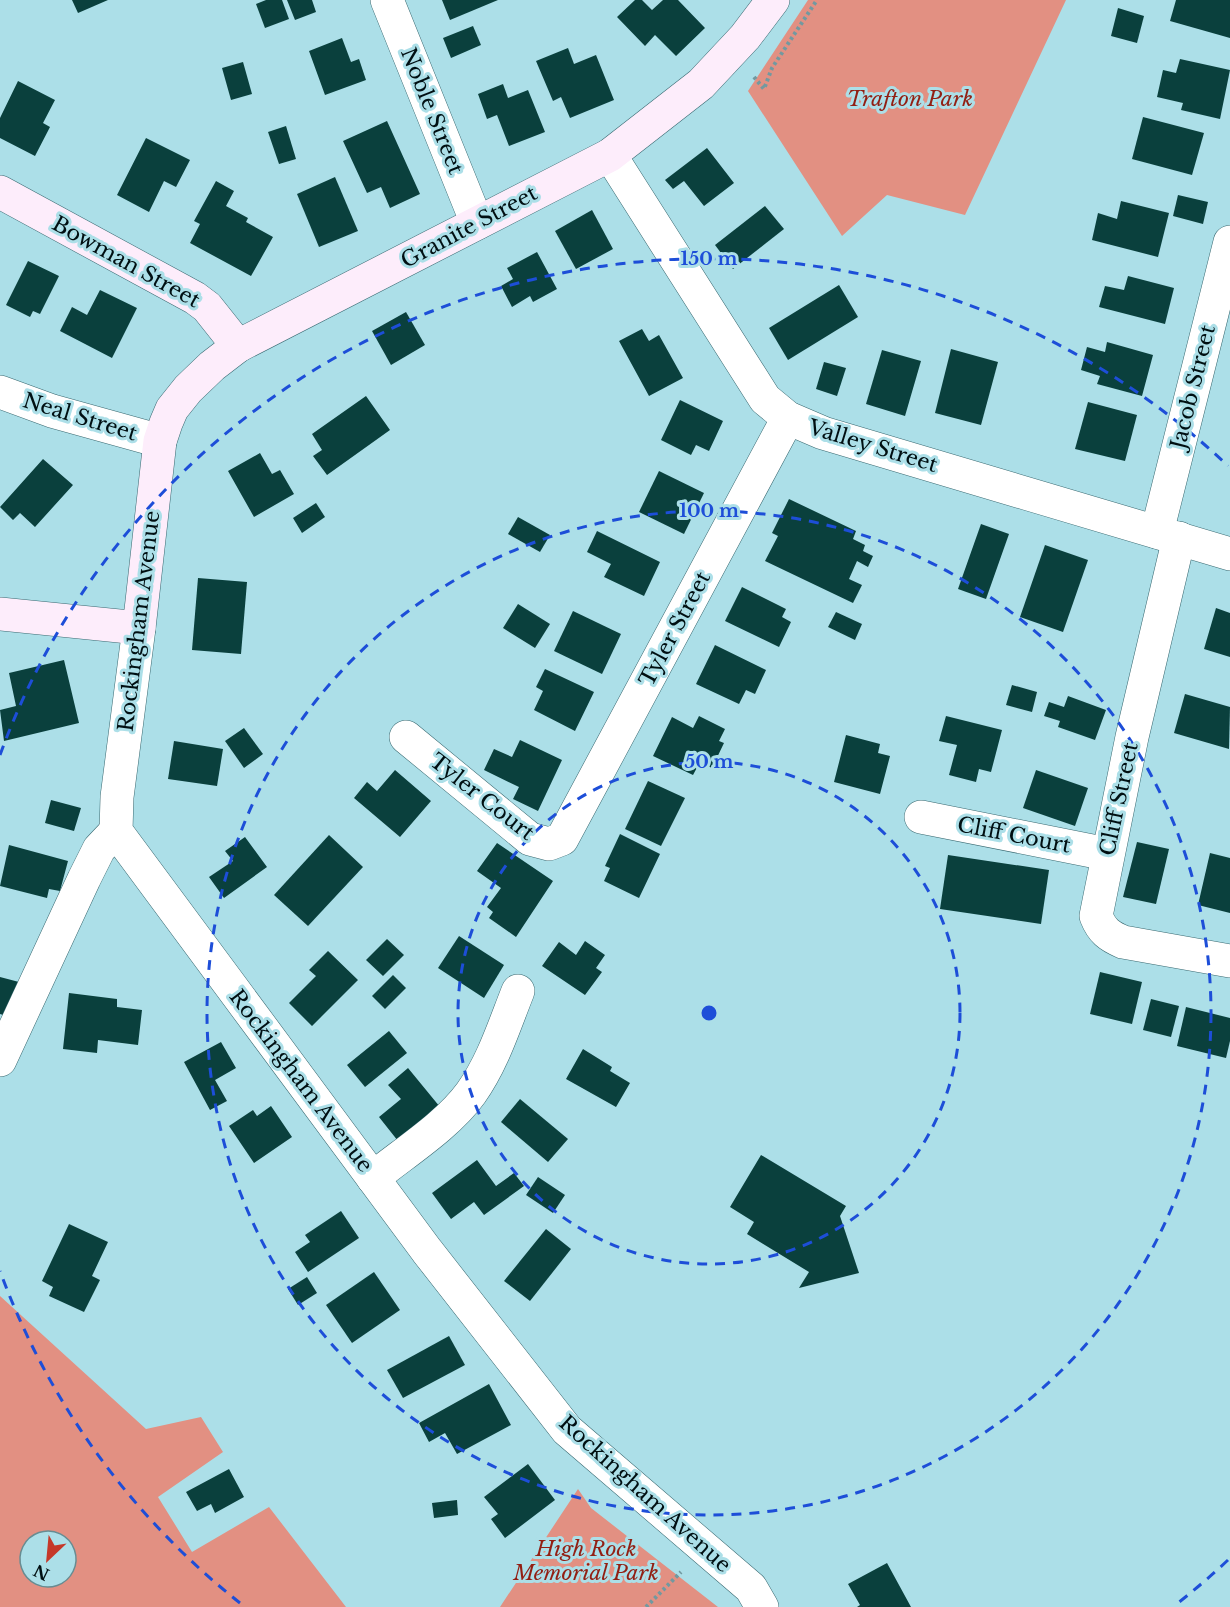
<svg xmlns="http://www.w3.org/2000/svg" width="1230" height="1607" font-family="'Libre Baskerville',serif">
<rect width="100%" height="100%" fill="#acdfe8"/>
<g fill="#e29082" fill-rule="evenodd">
<polygon points="808,0 1066,0 965,215 887,195 842,236 748,91"/>
<path d="M0 1296 146 1429 201 1417 223 1452 158 1497 192 1552 269 1507 346 1607H0ZM30 1541H66V1577H30Z"/>
<polygon points="578,1489 591,1508 718,1607 500,1607"/>
</g>
<g fill="#0a403d">
<polygon points="72,0 108,0 78,13"/>
<polygon points="266,0 282,0 289,19 265,28 256,4"/>
<polygon points="287,0 312,0 316,12 295,20"/>
<polygon points="442,0 498,0 450,20"/>
<polygon points="635,0 642,0 652,10 663,0 678,0 705,28 676,56 655,35 645,46 617,17"/>
<polygon points="1176,0 1230,0 1230,38 1170,21"/>
<polygon points="1118,8 1144,16 1137,43 1111,36"/>
<polygon points="473,26 481,45 451,58 443,38"/>
<polygon points="342,38 351,62 359,59 366,80 325,95 309,51"/>
<polygon points="568,48 574,64 596,55 614,100 570,118 561,97 553,101 536,61"/>
<polygon points="1180,59 1230,70 1220,119 1181,110 1183,103 1157,97 1163,70 1176,73"/>
<polygon points="243,62 252,94 231,100 222,68"/>
<polygon points="18,81 55,100 43,123 50,127 35,156 0,138 0,118"/>
<polygon points="503,84 508,98 528,90 545,132 509,146 497,115 487,119 478,94"/>
<polygon points="1143,117 1204,133 1192,175 1132,159"/>
<polygon points="387,121 420,194 390,208 381,187 367,193 343,141"/>
<polygon points="286,126 296,159 279,164 268,132"/>
<polygon points="146,138 190,160 176,187 164,181 149,212 117,195"/>
<polygon points="707,148 734,183 704,206 684,181 673,189 665,180"/>
<polygon points="335,177 358,231 319,247 297,194"/>
<polygon points="216,181 234,191 226,206 248,218 246,222 273,237 251,276 190,243 200,224 194,221"/>
<polygon points="1178,195 1208,202 1203,224 1173,216"/>
<polygon points="1121,201 1169,213 1158,257 1092,240 1098,213 1117,219"/>
<polygon points="765,206 784,229 733,269 715,245"/>
<polygon points="592,210 613,249 576,269 555,231"/>
<polygon points="537,252 557,289 533,302 530,296 512,307 501,286 513,279 507,268"/>
<polygon points="28,261 59,276 40,314 33,311 30,317 6,305"/>
<polygon points="1128,276 1174,288 1165,324 1099,307 1105,286 1124,290"/>
<polygon points="839,285 858,317 788,360 769,328"/>
<polygon points="100,290 137,308 112,358 60,331 72,307 87,315"/>
<polygon points="406,312 425,345 391,365 372,331"/>
<polygon points="642,329 649,341 659,335 683,378 649,396 619,341"/>
<polygon points="1107,342 1153,355 1142,396 1097,384 1100,376 1081,370 1087,347 1105,352"/>
<polygon points="951,349 998,362 981,425 935,413"/>
<polygon points="882,350 921,361 905,416 866,404"/>
<polygon points="824,362 846,368 837,396 816,389"/>
<polygon points="366,396 390,430 327,475 313,456 322,450 312,434"/>
<polygon points="680,400 723,421 709,451 696,445 691,455 661,440"/>
<polygon points="1088,402 1137,415 1125,461 1075,449"/>
<polygon points="260,453 272,474 280,470 294,494 254,517 228,471"/>
<polygon points="43,459 73,485 35,527 20,513 13,520 0,507"/>
<polygon points="659,471 704,493 684,534 639,512"/>
<polygon points="789,499 856,531 853,539 865,545 863,551 873,556 868,567 857,561 849,579 862,585 853,603 765,561 778,536 772,533"/>
<polygon points="316,503 325,517 302,533 293,518"/>
<polygon points="518,517 550,535 540,552 508,534"/>
<polygon points="981,524 1009,534 986,599 958,589"/>
<polygon points="597,531 660,562 644,596 604,577 611,564 587,552"/>
<polygon points="1045,545 1088,560 1063,632 1020,617"/>
<polygon points="198,578 247,582 241,654 192,650"/>
<polygon points="742,587 786,609 782,617 791,622 779,647 725,621"/>
<polygon points="518,604 550,624 535,648 503,628"/>
<polygon points="1216,608 1230,613 1230,657 1204,649"/>
<polygon points="573,611 621,634 602,674 554,651"/>
<polygon points="836,612 862,624 855,640 828,627"/>
<polygon points="715,645 766,670 755,694 746,690 739,704 696,684"/>
<polygon points="64,660 79,723 4,741 0,710 16,706 9,673"/>
<polygon points="545,669 594,692 575,731 534,710 543,691 536,687"/>
<polygon points="1012,685 1037,692 1032,712 1006,705"/>
<polygon points="1185,694 1230,707 1229,749 1174,733"/>
<polygon points="1068,696 1106,710 1095,740 1058,727 1060,721 1044,716 1049,702 1064,707"/>
<polygon points="699,716 725,729 719,741 724,743 712,768 700,762 693,775 653,756 672,717 693,728"/>
<polygon points="946,716 1002,730 991,772 979,769 976,782 949,775 957,745 939,741"/>
<polygon points="244,728 263,754 244,768 225,741"/>
<polygon points="846,735 880,744 878,753 890,756 880,794 834,782"/>
<polygon points="520,740 562,760 538,811 513,799 519,787 484,770 494,749 512,757"/>
<polygon points="174,741 223,749 217,786 168,779"/>
<polygon points="395,770 431,801 400,837 354,798 367,782 377,791"/>
<polygon points="1036,770 1088,788 1075,826 1023,808"/>
<polygon points="648,781 685,798 661,846 625,829"/>
<polygon points="51,800 81,808 74,831 45,823"/>
<polygon points="620,834 660,854 639,898 604,881 610,868 605,866"/>
<polygon points="329,835 363,867 308,926 274,895"/>
<polygon points="245,837 267,867 224,898 209,877 233,861 225,851"/>
<polygon points="1137,842 1169,849 1156,904 1123,897"/>
<polygon points="497,843 553,881 516,937 489,918 493,912 487,907 501,888 477,871"/>
<polygon points="9,845 68,861 60,891 49,889 47,898 0,886"/>
<polygon points="1210,853 1230,858 1230,913 1198,905"/>
<polygon points="948,855 1049,870 1041,924 940,909"/>
<polygon points="459,936 504,965 484,998 438,968"/>
<polygon points="387,939 404,955 383,976 366,960"/>
<polygon points="585,941 605,955 596,968 602,972 585,995 542,966 559,942 576,955"/>
<polygon points="328,951 358,980 312,1026 289,1003 316,976 309,970"/>
<polygon points="1100,972 1142,982 1132,1024 1090,1014"/>
<polygon points="393,975 406,988 385,1009 372,996"/>
<polygon points="0,977 19,982 10,1017 0,1014"/>
<polygon points="69,993 117,999 117,1007 142,1010 138,1045 98,1040 97,1053 63,1049"/>
<polygon points="1151,999 1179,1006 1171,1037 1143,1030"/>
<polygon points="1186,1007 1230,1018 1230,1041 1226,1058 1177,1046"/>
<polygon points="389,1031 407,1053 365,1087 347,1065"/>
<polygon points="221,1042 236,1068 215,1080 227,1101 210,1110 184,1062"/>
<polygon points="583,1049 612,1067 610,1071 630,1083 616,1107 566,1079"/>
<polygon points="408,1068 440,1107 398,1141 379,1117 401,1099 388,1085"/>
<polygon points="520,1099 568,1139 548,1162 501,1122"/>
<polygon points="271,1106 292,1137 254,1163 229,1126 253,1110 257,1116"/>
<polygon points="761,1155 846,1206 840,1216 859,1273 799,1288 809,1272 747,1234 754,1222 730,1207"/>
<polygon points="477,1160 496,1186 514,1173 524,1186 484,1215 474,1202 451,1219 432,1193"/>
<polygon points="538,1177 565,1195 553,1213 526,1195"/>
<polygon points="341,1211 359,1238 308,1272 295,1252 310,1242 305,1235"/>
<polygon points="69,1224 108,1242 92,1276 100,1280 84,1312 49,1296 53,1287 42,1281"/>
<polygon points="546,1229 571,1249 530,1301 504,1281"/>
<polygon points="374,1272 400,1310 352,1343 326,1305"/>
<polygon points="307,1277 317,1293 298,1305 288,1289"/>
<polygon points="449,1336 465,1365 403,1398 387,1370"/>
<polygon points="489,1384 511,1425 457,1454 445,1433 429,1442 419,1423"/>
<polygon points="528,1464 555,1500 505,1538 491,1519 498,1514 484,1497"/>
<polygon points="229,1469 244,1497 215,1513 211,1504 197,1511 186,1492"/>
<polygon points="457,1500 458,1515 434,1518 432,1503"/>
<polygon points="887,1563 911,1607 857,1607 860,1605 848,1584"/>
</g>
<g fill="none" stroke-linecap="round" stroke-linejoin="round">
<g stroke="#396971" stroke-width="34">
<g id="street">
<polyline points="387,0 477,223"/>
<polyline points="610,155 765,399 788,418 823,433 1230,554"/>
<polyline points="0,392 52,411 160,441"/>
<polyline points="1157,532 1230,242"/>
<path d="M1179 538 1132 737 1096 916C1102 931 1109 936 1123 942L1230 961"/>
<polyline points="139,628 117,797 116,831 427,1251 567,1430 751,1588 762,1607"/>
<polyline points="406,737 530,839 549,844 562,839 788,418"/>
<polyline points="921,817 1107,854"/>
<polyline points="0,1060 84,879 99,849 116,831"/>
<path d="M373 1178C405 1152 447 1126 471 1093 493 1062 504 1026 518 991"/>
</g>
</g>
<g stroke="#396971" stroke-width="34">
<g id="secondary">
<polyline points="0,192 195,298 207,307 238,346"/>
<polyline points="0,614 139,628 160,441 166,423 172,409 188,389 212,366 238,346 610,155 701,84 745,37 773,0"/>
</g>
</g>
<g stroke="#7299a0" stroke-width="4" stroke-dasharray="3 3" stroke-linecap="butt">
<polyline points="754,77 764,89 772,68 817,0"/>
<polyline points="646,1607 681,1572"/>
</g>
<use href="#street" stroke="#fff" stroke-width="33"/>
<use href="#secondary" stroke="#fdedfb" stroke-width="33"/>
</g>
<g fill="none" stroke="#1d4ed8" stroke-width="3" stroke-dasharray="10 8">
<circle cx="709" cy="1013" r="251"/>
<circle cx="709" cy="1013" r="502"/>
<path d="M1228 1560A754 754 0 0 1 1178 1603M240 1603A754 754 0 0 1 0 1271M0 755A754 754 0 0 1 1228 466"/>
</g>
<g text-anchor="middle" dominant-baseline="central" stroke-width="6" stroke-linejoin="round" paint-order="stroke">
<g font-size="21" font-style="italic" fill="#921f13" stroke="#acdfe8">
<text x="910" y="99">Trafton Park</text>
<text x="586" y="1549">High Rock<tspan x="586" dy="24">Memorial Park</tspan></text>
</g>
<g font-size="21" fill="#000f12" stroke="#acdfe8">
<text transform="translate(432 111) rotate(68)">Noble Street</text>
<text transform="translate(469 227) rotate(-28)">Granite Street</text>
<text transform="translate(126 262) rotate(29)">Bowman Street</text>
<text transform="translate(1193 387) rotate(-76)">Jacob Street</text>
<text transform="translate(80 417) rotate(17)">Neal Street</text>
<text transform="translate(873 446) rotate(17)">Valley Street</text>
<text transform="translate(139 621) rotate(-83)">Rockingham Avenue</text>
<text transform="translate(675 629) rotate(-62)">Tyler Street</text>
<text transform="translate(482 797) rotate(38)">Tyler Court</text>
<text transform="translate(1119 799) rotate(-78)">Cliff Street</text>
<text transform="translate(1014 835) rotate(11)">Cliff Court</text>
<text transform="translate(301 1081) rotate(53)">Rockingham Avenue</text>
<text transform="translate(645 1494) rotate(42)">Rockingham Avenue</text>
</g>
</g>
<circle cx="709" cy="1013" r="9" fill="#1d4ed8" stroke="#acdfe8" stroke-width="3"/>
<g font-size="18" text-anchor="middle" font-weight="bold" fill="#1d4ed8" stroke="#acdfe8" stroke-width="6" stroke-linejoin="round" paint-order="stroke">
<text x="709" y="265">150 m</text>
<text x="709" y="517">100 m</text>
<text x="709" y="768">50 m</text>
</g>
<g transform="translate(48 1559) rotate(206)"><circle r="28" fill="#acdfe8" stroke="#678c92" stroke-width="1.5"/>
<path d="M0-4.5L10 22L0 15L-10 22Z" fill="#c53829"/>
<text y="-9" font-size="16" font-weight="bold" text-anchor="middle" fill="#000f12">N</text>
</g>
</svg>
